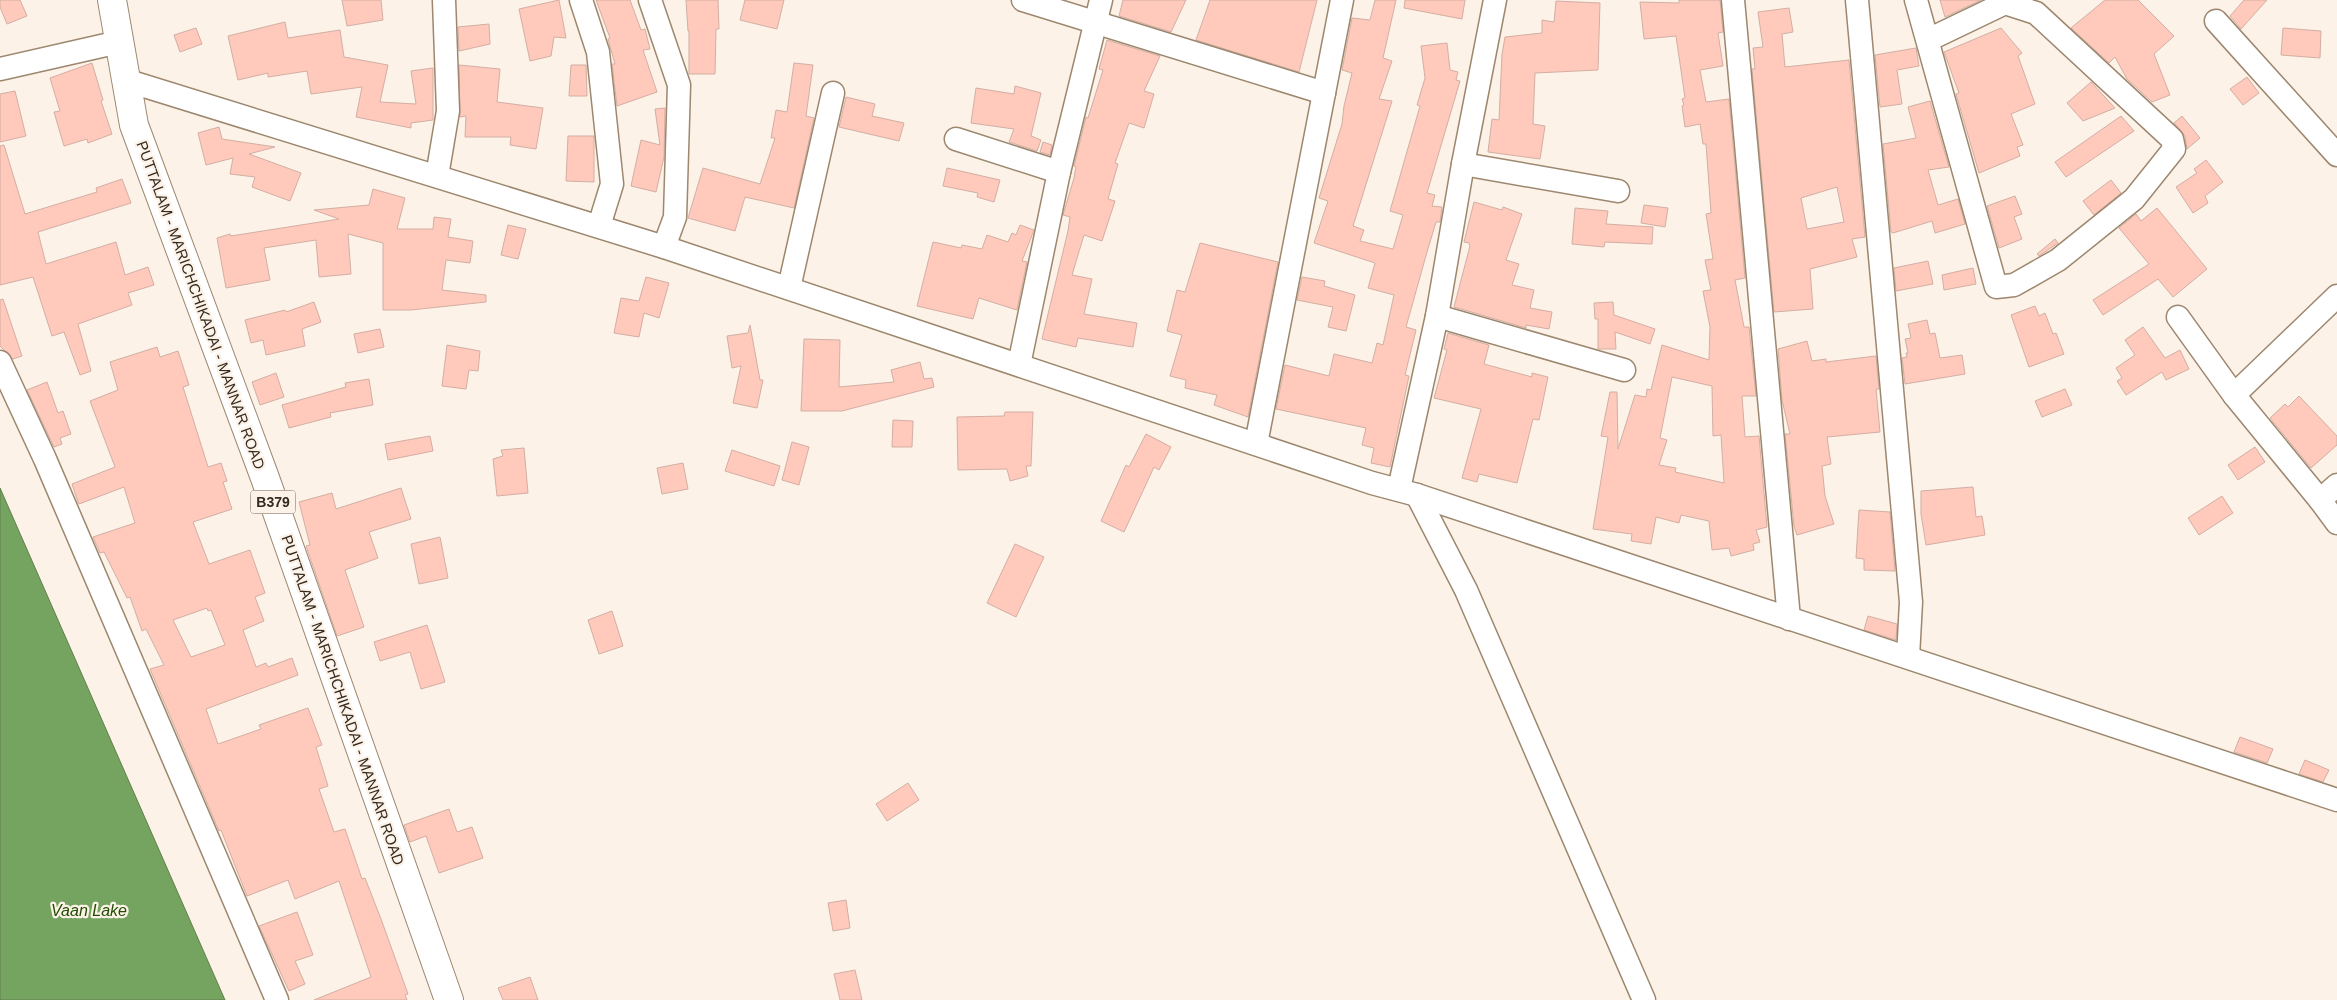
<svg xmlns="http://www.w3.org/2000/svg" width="2337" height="1000" font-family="Helvetica,sans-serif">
<rect width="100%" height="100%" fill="#fcf2e7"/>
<polygon fill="#75a461" stroke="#617f4d" points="0,488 225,1000 0,1000"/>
<g fill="#ffc9bb" stroke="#d3aea4" fill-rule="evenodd">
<polygon points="0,0 20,0 27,16 7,24 0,7"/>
<polygon points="342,0 381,0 383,20 347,26"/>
<polygon points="559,0 566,38 554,37 551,56 530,61 519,9"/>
<polygon points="596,0 630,0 641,30 645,29 650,49 643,50 657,92 617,106 612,64 615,64 608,39 610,38"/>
<polygon points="686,0 718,0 719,29 716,29 715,74 689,74 689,31 688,31"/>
<polygon points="745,0 784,0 777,29 740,20"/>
<polygon points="1123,0 1186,0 1171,32 1119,16"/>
<polygon points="1210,0 1317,0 1299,72 1196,40"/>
<polygon points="1375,0 1396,0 1383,58 1392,61 1379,99 1392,101 1353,226 1364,230 1360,241 1393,249 1403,215 1390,211 1420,106 1417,105 1425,78 1421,46 1447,43 1450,70 1458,72 1456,80 1460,81 1427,193 1435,195 1432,206 1442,207 1440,222 1436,222 1427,252 1406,327 1416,330 1405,375 1409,376 1390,467 1371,463 1374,448 1362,445 1366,428 1276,409 1285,365 1329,376 1334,354 1372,363 1377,343 1383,345 1394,295 1368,288 1375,263 1314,243 1328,201 1319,198 1342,124 1344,106 1352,73 1342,70 1352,18 1370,20"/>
<polygon points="1405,0 1465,0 1462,19 1404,8"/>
<path d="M1679 0H1720L1723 32 1718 33 1723 66 1700 70 1706 102 1729 99 1745 278 1735 280 1744 327H1749L1756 396H1742L1745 437 1759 436 1767 527 1756 530 1760 542 1753 544 1754 550 1731 556 1729 548 1712 550 1709 521 1681 515 1679 523 1656 517 1651 544 1631 541 1632 534 1593 529 1608 437 1601 436 1610 392H1617L1618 449 1635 395 1646 397 1647 389 1651 390 1662 345 1709 360 1710 327 1703 291 1711 290 1705 260 1713 259 1706 214 1711 213 1706 144H1703L1700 124 1685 127 1682 106 1684 105 1682 99 1685 98 1676 36 1644 39 1640 2 1679 3ZM1672 377 1712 386 1713 436 1721 435 1724 483 1675 472 1676 468 1659 465 1667 440 1660 438Z"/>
<polygon points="1940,0 1981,0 1945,17"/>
<polygon points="2105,0 2138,0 2174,36 2154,54 2170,95 2152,102 2127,79 2115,57 2109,63 2071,28"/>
<polygon points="2244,0 2267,0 2241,29 2230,16"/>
<polygon points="1556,1 1600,3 1598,70 1535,73 1533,124 1545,126 1540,159 1488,152 1492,119 1499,120 1502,54 1505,37 1542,33 1542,20 1554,22"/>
<path d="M1789 8 1793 32 1782 34 1785 67 1849 60 1865 237 1852 239 1857 257 1810 269 1813 309 1774 312 1752 69H1755L1753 48 1763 47 1758 12ZM1837 187 1844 222 1807 229 1801 198Z"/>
<polygon points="285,22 288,38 340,30 344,57 388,65 380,102 416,104 411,71 433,68 433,120 411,123 411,128 356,117 362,87 311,94 307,71 268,77 268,73 238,80 228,36"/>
<polygon points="489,24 490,44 459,51 458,27"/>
<polygon points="196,28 202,44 180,52 174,35"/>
<polygon points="2001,28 2022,53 2018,56 2035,104 2011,114 2023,145 2017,147 2020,156 1979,173 1956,94 1959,93 1944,52"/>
<polygon points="2283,28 2321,31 2320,58 2281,55"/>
<polygon points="1107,40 1160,56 1144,91 1154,94 1144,128 1129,123 1115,163 1118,164 1108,199 1115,201 1102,241 1084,235 1072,275 1092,279 1084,314 1137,323 1133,347 1078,338 1076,347 1042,339 1068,231 1070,217 1063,215 1074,178 1076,167 1074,166 1086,117 1088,118 1103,70 1099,69"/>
<polygon points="1916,48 1919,66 1897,70 1902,104 1880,107 1875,55"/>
<polygon points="92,63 103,100 101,101 112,134 88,143 87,139 64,146 54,112 60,111 50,78"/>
<polygon points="794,63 813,65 806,116 814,118 794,208 745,197 735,231 688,218 703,168 760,184 775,138 771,138 776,110 787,112"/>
<polygon points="459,65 500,69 497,102 543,108 536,149 510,145 511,137 465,137 466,116 460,117"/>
<polygon points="571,65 586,65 587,96 569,96"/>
<polygon points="2247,77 2259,93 2243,105 2230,89"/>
<polygon points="2091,82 2115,108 2083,121 2067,103"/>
<polygon points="1015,86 1041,93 1031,136 1041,140 1037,151 1009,142 1014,129 971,123 976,88 1014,94"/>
<polygon points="15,91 26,136 0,142 0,94"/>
<polygon points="846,97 875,104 872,116 904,123 899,141 839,127"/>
<polygon points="1930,101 1949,167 1928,170 1938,205 1958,199 1965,224 1935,233 1932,221 1893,233 1891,232 1883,144 1916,138 1908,107"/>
<polygon points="665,108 664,157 656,192 631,186 641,140 660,145 655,109"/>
<polygon points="2121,116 2134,131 2066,177 2055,162"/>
<polygon points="2182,116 2200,138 2187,149 2185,136 2174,123"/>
<polygon points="219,127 222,139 275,147 249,154 301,173 290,201 252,187 255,177 230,174 233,158 206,165 198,133"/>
<polygon points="568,136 594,136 594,182 566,181"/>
<polygon points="1043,142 1052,145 1050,155 1040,152"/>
<polygon points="4,145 25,214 97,192 96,188 122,179 131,203 38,232 46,264 116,242 125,275 148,267 154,285 128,293 132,305 78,324 91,371 80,375 64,332 52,336 33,277 0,285 0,146"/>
<polygon points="2206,160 2223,182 2205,196 2208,203 2193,213 2176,187 2197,173 2194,169"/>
<polygon points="947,168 1000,180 994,202 977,197 978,193 943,186"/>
<polygon points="2111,180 2121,193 2094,215 2083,201"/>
<polygon points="373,189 405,198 397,229 433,229 434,217 451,219 448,237 473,241 470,263 446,260 442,290 486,295 486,302 411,310 383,310 383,243 348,234 351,274 319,277 316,240 264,248 270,280 226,288 217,238 230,234 231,236 339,219 314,210 369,205"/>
<polygon points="2015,196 2022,214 2014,217 2022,239 1999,248 1987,206"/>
<polygon points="1474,202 1502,210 1503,207 1522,214 1506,260 1519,264 1512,285 1534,290 1530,308 1552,312 1549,329 1526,325 1526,328 1454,307 1470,246 1469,243 1464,242"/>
<polygon points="1644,205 1668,208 1665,227 1641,223"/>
<polygon points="1575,208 1608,211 1606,224 1653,227 1652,244 1605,242 1604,247 1572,244"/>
<polygon points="2157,208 2207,269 2173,297 2158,279 2103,315 2093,300 2149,264 2119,228 2136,214 2141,221"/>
<polygon points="508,225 526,229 518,259 501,255"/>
<polygon points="1020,225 1034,230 1022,261 1027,262 1017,310 979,298 973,319 917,306 933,242 961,248 962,245 982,249 987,235 1008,242 1012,233 1016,235"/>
<polygon points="2055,239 2058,243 2039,256 2037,254"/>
<polygon points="1200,243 1278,262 1248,417 1214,405 1217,395 1185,388 1186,380 1170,376 1182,335 1167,331 1177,290 1185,292"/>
<polygon points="1928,261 1933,284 1896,291 1894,268"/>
<polygon points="1973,268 1976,284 1944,290 1942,275"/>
<polygon points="646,277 669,283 659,318 644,313 639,337 614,333 621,298 639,301"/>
<polygon points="1302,277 1325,281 1324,286 1355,295 1346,331 1328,327 1333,307 1297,300"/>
<polygon points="3,299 22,356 13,359 0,346 0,300"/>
<polygon points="314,302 321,322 302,329 305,346 266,355 263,340 251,343 245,320 285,310 286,312"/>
<polygon points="1613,302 1614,315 1655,329 1650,344 1615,332 1616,349 1598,349 1598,319 1595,319 1594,303"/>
<polygon points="2035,306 2039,316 2045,313 2053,334 2056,333 2064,354 2029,367 2011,315"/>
<polygon points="1927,320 1930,334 1935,333 1940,358 1962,355 1965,374 1905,384 1902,358 1907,357 1906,353 1908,353 1905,339 1911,338 1908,324"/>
<polygon points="750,325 760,380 763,380 757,408 733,403 741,366 732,368 727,336 748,333"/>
<polygon points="2143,327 2165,358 2180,350 2189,369 2166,380 2162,372 2126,395 2117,381 2122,378 2116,368 2135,355 2125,340"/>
<polygon points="380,329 384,347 358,353 354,334"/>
<polygon points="1448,333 1489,345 1484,364 1532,377 1532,373 1548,377 1539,420 1533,419 1517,483 1479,474 1477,482 1462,478 1481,409 1434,398 1447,350 1444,349"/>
<polygon points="804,339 840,340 839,387 894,382 891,370 920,362 924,379 932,378 934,387 842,411 801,411"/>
<polygon points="1807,341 1812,361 1826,359 1826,362 1876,356 1879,389 1876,389 1880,432 1827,437 1831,464 1822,466 1825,496 1834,524 1797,535 1794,526 1785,434 1790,434 1782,400 1778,349"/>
<polygon points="447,345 480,351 478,371 469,370 466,389 442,386"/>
<path d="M157 347 160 357 178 351 189 385 183 387 208 467 221 463 227 481 223 482 232 509 193 522 209 564 250 550 265 593 255 597 264 621 243 630 256 667 266 663 268 667 292 658 298 675 206 709 218 744 261 729 259 725 308 708 322 745 316 747 328 786 319 789 334 832 345 829 362 879 365 878 381 919 408 994 405 995 407 1000H314L371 977 339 881 295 899 288 880 247 896 221 830 219 831 150 669 164 665 146 629 142 631 130 597 127 598 104 552 100 553 93 537 135 523 124 487 79 504 78 502 72 484 115 467 90 401 118 390 110 362ZM207 608 208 611 211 610 225 645 191 657 173 620Z"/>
<polygon points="276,373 284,397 260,405 252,382"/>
<polygon points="369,379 373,405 330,413 331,417 289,428 282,405 346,387 345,383"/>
<polygon points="47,382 58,413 63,411 71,434 60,438 62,444 54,447 27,390"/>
<polygon points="2065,389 2072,405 2042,417 2035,401"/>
<polygon points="2299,396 2337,436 2337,445 2311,468 2270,418 2285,404 2288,407"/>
<polygon points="1005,412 1033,412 1031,466 1026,466 1028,476 1010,481 1007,469 958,470 957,417 1004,416"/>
<polygon points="893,420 913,421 912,447 892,447"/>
<polygon points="1146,434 1171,447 1159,470 1154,467 1124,532 1101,521 1126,465 1129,467"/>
<polygon points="430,436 433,451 388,460 385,444"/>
<polygon points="792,442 809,447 799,485 782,480"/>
<polygon points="2255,447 2265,462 2238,480 2228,465"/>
<polygon points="524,448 528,493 497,496 493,459 503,456 501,450"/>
<polygon points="732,450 780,466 774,486 725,471"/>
<polygon points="683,463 688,489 662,494 657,468"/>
<polygon points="1973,487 1976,517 1982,516 1985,535 1926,545 1921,514 1921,491"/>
<polygon points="401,488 411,519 369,532 378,558 345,570 364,627 337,636 306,546 310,545 299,502 332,493 336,509"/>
<polygon points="2222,496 2233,513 2199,535 2188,518"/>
<polygon points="1859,510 1890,512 1895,571 1864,570 1864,559 1856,558"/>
<polygon points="440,537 448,578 419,584 411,544"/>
<polygon points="1015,544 1044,557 1016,617 987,603"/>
<polygon points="612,611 623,646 599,654 588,620"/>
<polygon points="1868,616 1897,624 1896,640 1864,630"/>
<polygon points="427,625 445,682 421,689 410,652 380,661 374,642"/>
<polygon points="2240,737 2273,749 2267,763 2234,752"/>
<polygon points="2305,760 2329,770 2323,782 2299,774"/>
<polygon points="908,783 919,800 887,821 876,804"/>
<polygon points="449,809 457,832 472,827 483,858 439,873 426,836 410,842 404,825"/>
<polygon points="846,900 850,928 833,931 828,903"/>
<polygon points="297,912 313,955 295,961 305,984 289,991 259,926"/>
<polygon points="855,970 862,1000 840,1000 834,974"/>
<polygon points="530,977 538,1000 503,1000 498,988"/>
</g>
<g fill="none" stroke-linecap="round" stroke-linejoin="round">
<g stroke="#9d876e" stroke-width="25">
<g id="minor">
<polyline points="581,0 598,52 612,184 599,226"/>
<polyline points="650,0 679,85 675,217 664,247"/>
<polyline points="1023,0 1324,93"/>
<polyline points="1733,0 1789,619"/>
<polyline points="1857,0 1911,602 1908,657"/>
<polyline points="1916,0 1996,287 2014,285 2058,260 2134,199 2174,149 2172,139 2036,13 2005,3 1928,40"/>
<polyline points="2216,21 2337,155"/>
<polyline points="0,69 119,42"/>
<polyline points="125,80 664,247 1372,483 1417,495 2337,800"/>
<polyline points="956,139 1059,172"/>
<polyline points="1463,164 1618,191"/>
<polyline points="437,176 448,111 444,0"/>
<polyline points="789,288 833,93"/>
<polyline points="1437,316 1624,370"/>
<polyline points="2178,317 2234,395"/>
<polyline points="0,362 45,459 277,1000"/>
<polyline points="1019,365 1059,172 1101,0"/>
<polyline points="1256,444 1342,0"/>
<polyline points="2337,485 2320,500 2337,523"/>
<polyline points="1399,489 1437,316 1463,164 1495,0"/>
<polyline points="1417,495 1466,590 1644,1000"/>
<polyline points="2320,500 2234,395 2337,296"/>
</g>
</g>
<g stroke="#9d876e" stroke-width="30">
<polyline id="major" points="112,0 134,125 265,478 449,1000"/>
</g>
<use href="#minor" stroke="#fff" stroke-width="22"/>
<use href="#major" stroke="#fff" stroke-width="28"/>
</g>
<g text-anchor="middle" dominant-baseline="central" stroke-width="4.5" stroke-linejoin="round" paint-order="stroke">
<rect fill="#fcf2e7" stroke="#6f655b" stroke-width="1" x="250.5" y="490.5" width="45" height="23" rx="4"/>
<g font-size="14" font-weight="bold" fill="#33291f">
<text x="273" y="502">B379</text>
</g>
<g font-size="15" fill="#33291f" stroke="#fcf2e7">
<text transform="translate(201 305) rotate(70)">PUTTALAM - MARICHCHIKADAI - MANNAR ROAD</text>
<text transform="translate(343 700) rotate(71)">PUTTALAM - MARICHCHIKADAI - MANNAR ROAD</text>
</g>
<g font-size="16" font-style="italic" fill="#214e04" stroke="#fcf2e7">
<text x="89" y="910">Vaan Lake</text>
</g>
</g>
</svg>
